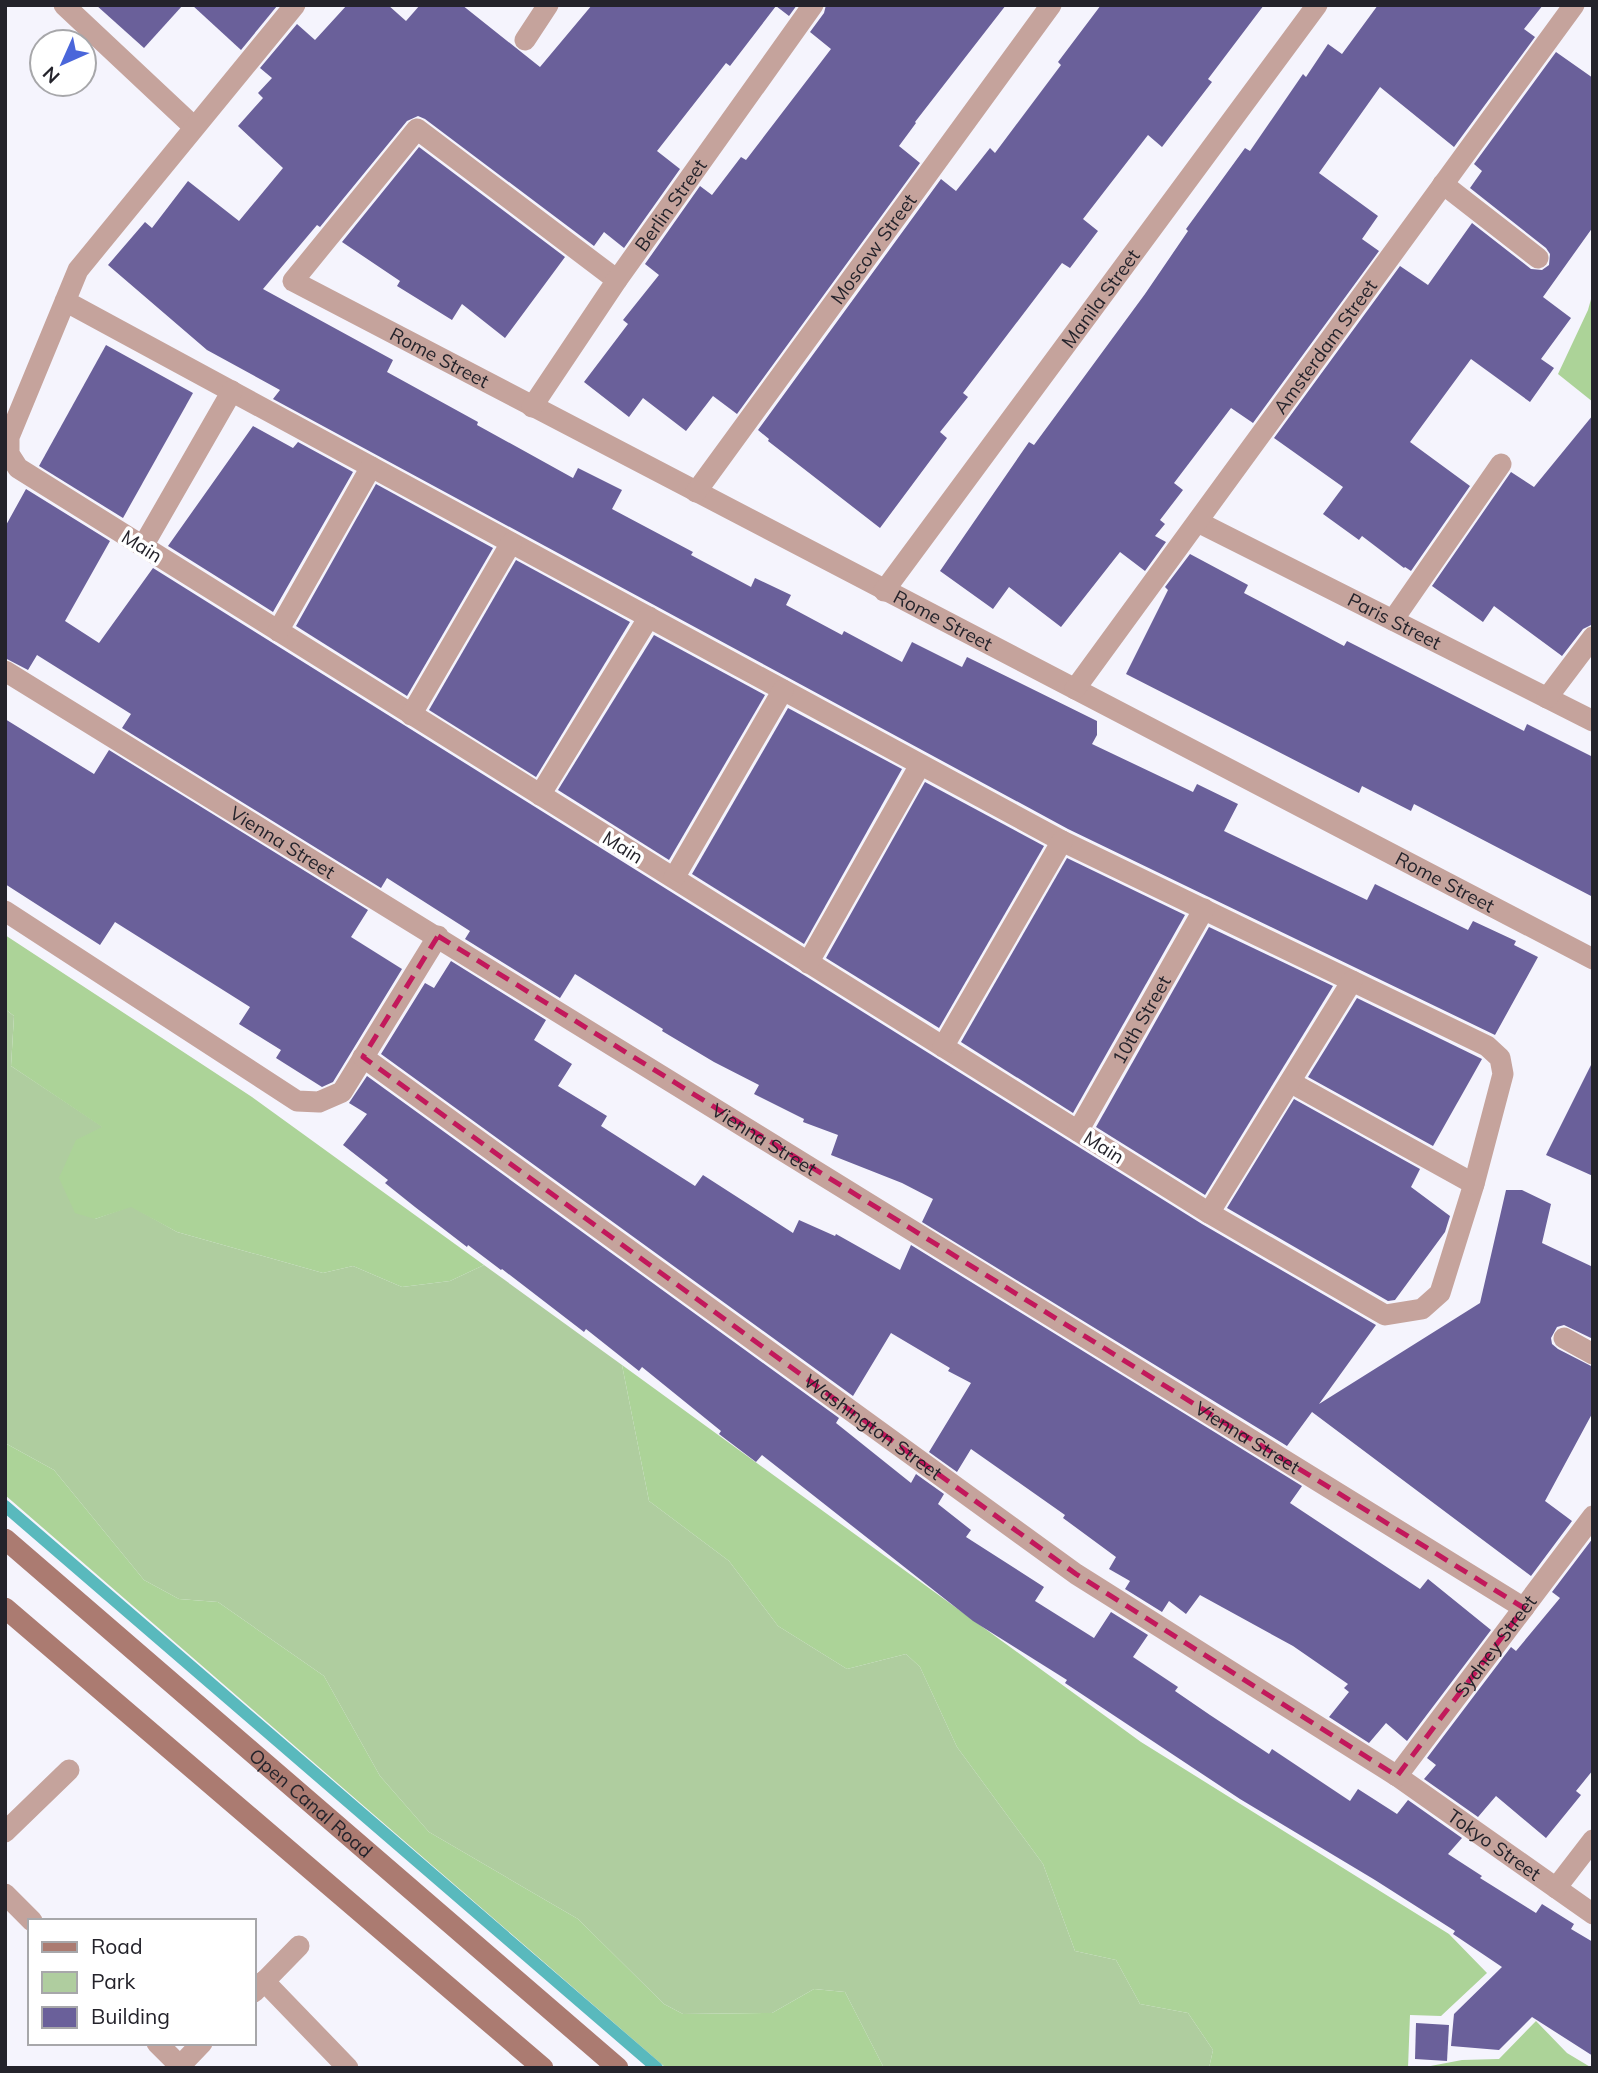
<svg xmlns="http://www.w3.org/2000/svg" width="1598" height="2073" font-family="Mulish,sans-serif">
<rect width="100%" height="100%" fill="#f5f4fd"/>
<polygon fill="#afcd9f" points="5,1009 14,1016 11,1066 103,1127 95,1219 131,1206 177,1232 323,1273 353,1266 402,1287 450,1281 484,1265 622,1365 649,1501 729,1561 778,1626 847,1669 906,1654 920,1667 957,1747 1043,1864 1075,1951 1116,1960 1140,2004 1188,2013 1213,2050 1209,2068 884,2068 845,1992 814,1989 772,2013 683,2014 664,2004 578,1919 429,1832 380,1776 324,1676 218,1602 179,1599 144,1580 54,1470 5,1443"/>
<g fill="#acd398">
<polygon points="1593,292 1593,402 1558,374 1588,310"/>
<polygon points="5,935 252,1097 484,1265 450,1281 402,1287 353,1266 323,1273 177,1232 131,1207 95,1219 75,1213 59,1178 76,1140 102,1127 11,1066 14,1016 5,1009"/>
<polygon points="622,1365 1141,1742 1449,1934 1487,1973 1441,2016 1410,2015 1408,2068 1209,2068 1213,2050 1188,2013 1140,2004 1116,1960 1075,1951 1043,1864 957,1747 920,1667 906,1654 847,1669 778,1626 729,1561 649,1501"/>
<polygon points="5,1443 54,1470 144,1580 179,1599 218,1602 324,1676 380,1776 429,1832 578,1919 664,2004 683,2014 772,2013 814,1989 845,1992 884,2068 666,2068 5,1495"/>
<polygon points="1536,2021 1567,2053 1592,2068 1420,2068 1462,2060 1499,2059"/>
</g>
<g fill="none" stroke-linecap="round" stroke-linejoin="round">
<polyline stroke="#59b9bd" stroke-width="12" points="5,1506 657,2068"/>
</g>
<g fill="#6a609a">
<polygon points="96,5 183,5 144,48"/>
<polygon points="192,5 276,5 277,6 241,50"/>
<polygon points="347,5 388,5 406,21 420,5 462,5 540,67 592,5 797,5 789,16 776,6 730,66 726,63 657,151 680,169 624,248 604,232 594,246 425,119 418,116 407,121 320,227 317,225 263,289 393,360 387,372 478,422 477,425 573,478 578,468 622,490 612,509 693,552 691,555 751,587 755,578 791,595 786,605 842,635 844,631 902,662 912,642 962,667 967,657 1097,721 1097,735 1092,744 1193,792 1197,784 1238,804 1224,831 1367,900 1375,884 1468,930 1473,921 1516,941 1514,945 1538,957 1495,1035 1068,829 273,399 280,390 207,350 108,265 145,222 152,228 188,181 239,221 283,168 238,126 263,98 258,93 272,78 260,68 297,24 315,40"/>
<polygon points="826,5 1006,5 915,122 916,123 899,146 920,163 737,414 713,396 686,431 643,398 629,417 584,382 628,324 623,320 659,275 645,264 700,186 712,195 741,157 746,160 831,49 810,32 824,13"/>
<polygon points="1101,5 1264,5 1208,79 1212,82 1162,147 1148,135 1083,219 1098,231 1070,268 1062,263 963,393 968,397 940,432 947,438 880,528 768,441 769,439 758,430 941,179 956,191 990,148 995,153 1061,65 1058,62"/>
<polygon points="1378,5 1543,5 1524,29 1535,37 1454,147 1380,87 1319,173 1378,216 1362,239 1379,251 1253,423 1231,408 1174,483 1183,490 1160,520 1165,524 1155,536 1166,542 1145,571 1120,552 1061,627 1009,587 993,609 940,571 1029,442 1034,445 1145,294 1188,231 1186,229 1245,148 1250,151 1303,74 1306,77 1328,44 1342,54"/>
<polygon points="1556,52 1593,78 1593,227 1543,297 1571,318 1541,359 1554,368 1530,402 1471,359 1410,442 1470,486 1411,571 1405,567 1404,568 1362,536 1359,540 1323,514 1343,487 1274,438 1400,266 1428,285 1472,223 1531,269 1542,270 1549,265 1550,254 1546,248 1470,188 1482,171 1474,164"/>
<polygon points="419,147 565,257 505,338 462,304 452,320 397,286 400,281 342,242"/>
<polygon points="106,345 193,393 123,518 39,466"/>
<polygon points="1593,415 1593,624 1583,629 1562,656 1494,606 1483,622 1432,586 1511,472 1534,487"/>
<polygon points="253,426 293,448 298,442 353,472 273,612 168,546"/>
<polygon points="376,484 493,548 407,696 296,626"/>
<polygon points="26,489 110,541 65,621 99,643 153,568 1202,1224 1376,1325 1319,1404 1480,1303 1506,1190 1522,1190 1551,1204 1542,1243 1593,1267 1593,1339 1564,1325 1557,1327 1551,1338 1552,1344 1558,1349 1593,1367 1593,1412 1545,1501 1572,1521 1531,1576 1312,1412 1287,1446 922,1222 933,1199 902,1183 831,1155 838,1135 803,1122 804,1119 754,1094 759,1085 714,1062 662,1031 663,1029 575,974 560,998 465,939 470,931 387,878 381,888 122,728 131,714 37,655 28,670 5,658 5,527"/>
<polygon points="1190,554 1248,585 1244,593 1344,646 1347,641 1524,731 1527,724 1593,757 1593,897 1414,804 1411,811 1362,786 1359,793 1126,674 1168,590 1165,587"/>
<polygon points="516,560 630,622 536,777 429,710"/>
<polygon points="654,635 765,695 669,860 558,790"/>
<polygon points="788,708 902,769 804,944 692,874"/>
<polygon points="5,719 94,774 109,750 368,910 351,937 402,969 333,1082 322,1087 276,1058 281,1050 239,1024 250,1007 115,922 100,945 5,884"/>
<polygon points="925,782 1044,846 939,1028 826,958"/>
<polygon points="1067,858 1185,915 1073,1113 961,1042"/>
<polygon points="1209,927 1333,986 1205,1195 1096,1127"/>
<polygon points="451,961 546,1020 534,1040 572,1064 558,1086 607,1116 601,1126 695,1186 703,1175 793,1233 799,1220 835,1236 836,1234 900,1270 911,1245 1302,1486 1290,1503 1420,1589 1428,1579 1491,1630 1407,1741 1386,1723 1369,1743 1329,1717 1349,1692 1344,1688 1348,1684 1293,1646 1200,1595 1186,1614 1169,1601 1162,1612 1125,1589 1130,1581 1109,1569 1116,1557 1063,1518 1065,1515 971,1449 957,1472 929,1452 971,1383 948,1371 950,1368 891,1333 853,1396 381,1054 425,983 434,988"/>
<polygon points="1357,998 1482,1059 1433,1146 1308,1077"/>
<polygon points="1593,1061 1593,1176 1546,1155"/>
<polygon points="367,1076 839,1418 836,1423 911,1483 916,1474 944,1494 938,1504 971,1530 966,1537 1044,1587 1035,1601 1094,1638 1111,1612 1148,1635 1133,1657 1178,1687 1175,1691 1210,1715 1269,1754 1272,1749 1350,1801 1358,1789 1397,1814 1408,1800 1462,1838 1448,1854 1482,1876 1480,1878 1536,1913 1542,1904 1574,1924 1571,1929 1593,1942 1593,2056 1532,2017 1499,2050 1451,2046 1454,2014 1502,1967 1453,1934 1455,1931 1375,1880 1240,1799 1065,1683 1067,1680 973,1621 762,1455 756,1462 719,1434 721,1431 642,1367 639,1371 586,1329 584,1332 502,1269 501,1270 468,1245 467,1247 415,1207 385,1183 388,1180 343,1145 367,1114 349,1103"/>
<polygon points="1294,1099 1420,1169 1411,1187 1450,1216 1445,1232 1395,1300 1388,1301 1227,1208"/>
<polygon points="1593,1538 1593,1770 1576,1791 1581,1795 1546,1838 1496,1796 1478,1817 1424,1779 1436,1765 1427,1758 1511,1647 1516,1651 1560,1598 1552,1592"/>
<polygon points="1416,2023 1449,2025 1447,2061 1415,2059"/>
</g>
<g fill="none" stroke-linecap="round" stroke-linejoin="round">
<g stroke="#c5a39c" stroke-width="21">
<polyline points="64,5 194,127"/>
<polyline points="525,40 548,5"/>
<polyline points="1443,184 1538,258"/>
<path id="s1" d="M617 280 417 129 293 281 1593 959"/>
<polyline points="65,301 1062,841 1487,1046 1500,1058 1503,1074 1474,1184 1440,1293 1422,1309 1385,1315 1209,1213 18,468 9,454 9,437 78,270 295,5"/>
<path id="s2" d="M532 407 617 280 813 5"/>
<path id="s3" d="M696 492 1051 5"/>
<path id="s4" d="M1198 522 1593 721"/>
<polyline points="143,546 232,391"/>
<path id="s5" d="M884 591 1317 5"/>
<polyline points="1393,620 1501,464"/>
<polyline points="278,631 371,467"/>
<path id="s6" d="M5 671 1524 1608"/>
<path id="s7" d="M1075 689 1574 5"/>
<polyline points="1547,698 1593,637"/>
<polyline points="411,715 511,543"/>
<polyline points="540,795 649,617"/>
<polyline points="674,878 783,690"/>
<polyline points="5,911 297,1101 319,1102 342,1092 438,936"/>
<polyline points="808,963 920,765"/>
<polyline points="943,1047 1062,841"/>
<path id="s8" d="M363 1057 1076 1574 1397 1776 1593 1914"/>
<polyline points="1290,1082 1474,1184"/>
<path id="s9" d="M1078 1131 1204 909"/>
<polyline points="1209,1213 1352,981"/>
<polyline points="1564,1338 1593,1354"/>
<path id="s10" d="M1397 1776 1593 1516"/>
<polyline points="5,1832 69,1770"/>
<polyline points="1556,1888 1593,1840"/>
<polyline points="5,1894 32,1921"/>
<polyline points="264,1981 348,2068"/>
<polyline points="254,1992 299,1946"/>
<polyline points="157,2043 180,2066"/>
<polyline points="178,2068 202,2043"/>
</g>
<g stroke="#ab7b71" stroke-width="21">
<path id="s11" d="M5 1539 618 2068"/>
<polyline points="5,1608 543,2068"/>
</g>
</g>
<path fill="none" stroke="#c2185b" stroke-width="5" stroke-dasharray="14 9" stroke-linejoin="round" d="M438 936 1524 1608 1397 1776 1076 1574 363 1057Z"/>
<g text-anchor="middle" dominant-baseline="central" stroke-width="7" stroke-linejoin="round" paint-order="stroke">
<g font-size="19" fill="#24232b" stroke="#fff">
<text stroke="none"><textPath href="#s2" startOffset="245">Berlin Street</textPath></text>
<text stroke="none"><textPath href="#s3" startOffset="301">Moscow Street</textPath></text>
<text stroke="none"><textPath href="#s5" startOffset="364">Manila Street</textPath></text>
<text stroke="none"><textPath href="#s7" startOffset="424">Amsterdam Street</textPath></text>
<text stroke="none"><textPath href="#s1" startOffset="612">Rome Street</textPath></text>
<text transform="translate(142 546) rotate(32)">Main</text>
<text stroke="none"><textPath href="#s1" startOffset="1180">Rome Street</textPath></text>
<text stroke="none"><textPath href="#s4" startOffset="220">Paris Street</textPath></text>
<text stroke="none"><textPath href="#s6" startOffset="326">Vienna Street</textPath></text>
<text transform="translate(623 847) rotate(32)">Main</text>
<text stroke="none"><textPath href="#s1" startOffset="1746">Rome Street</textPath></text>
<text stroke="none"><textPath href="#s9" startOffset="128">10th Street</textPath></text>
<text stroke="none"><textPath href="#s6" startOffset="892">Vienna Street</textPath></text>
<text transform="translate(1104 1147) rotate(32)">Main</text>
<text stroke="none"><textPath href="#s8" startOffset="630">Washington Street</textPath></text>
<text stroke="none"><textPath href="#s6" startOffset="1460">Vienna Street</textPath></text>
<text stroke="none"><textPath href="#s10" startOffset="163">Sydney Street</textPath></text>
<text stroke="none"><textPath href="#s11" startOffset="404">Open Canal Road</textPath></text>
<text stroke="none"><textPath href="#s8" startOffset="1379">Tokyo Street</textPath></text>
</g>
</g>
<rect width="1598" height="2073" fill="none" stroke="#24232b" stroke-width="14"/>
<rect x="28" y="1919" width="228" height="126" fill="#ffffff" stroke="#a7a7aa" stroke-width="2"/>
<rect x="42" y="1942" width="35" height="10" fill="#ab7b71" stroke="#a7a7aa" stroke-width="2"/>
<text x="91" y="1954" font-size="21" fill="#24232b">Road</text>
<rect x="42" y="1972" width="35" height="21" fill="#afcd9f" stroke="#a7a7aa" stroke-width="2"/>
<text x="91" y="1989" font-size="21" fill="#24232b">Park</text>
<rect x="42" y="2007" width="35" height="21" fill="#6a609a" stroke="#a7a7aa" stroke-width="2"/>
<text x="91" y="2024" font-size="21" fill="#24232b">Building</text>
<g transform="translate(63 63) rotate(225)"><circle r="33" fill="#ffffff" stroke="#a7a7aa" stroke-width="2"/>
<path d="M0-5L12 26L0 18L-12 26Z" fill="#4a66da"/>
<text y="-10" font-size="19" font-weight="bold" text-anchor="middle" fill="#24232b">N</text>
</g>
</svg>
